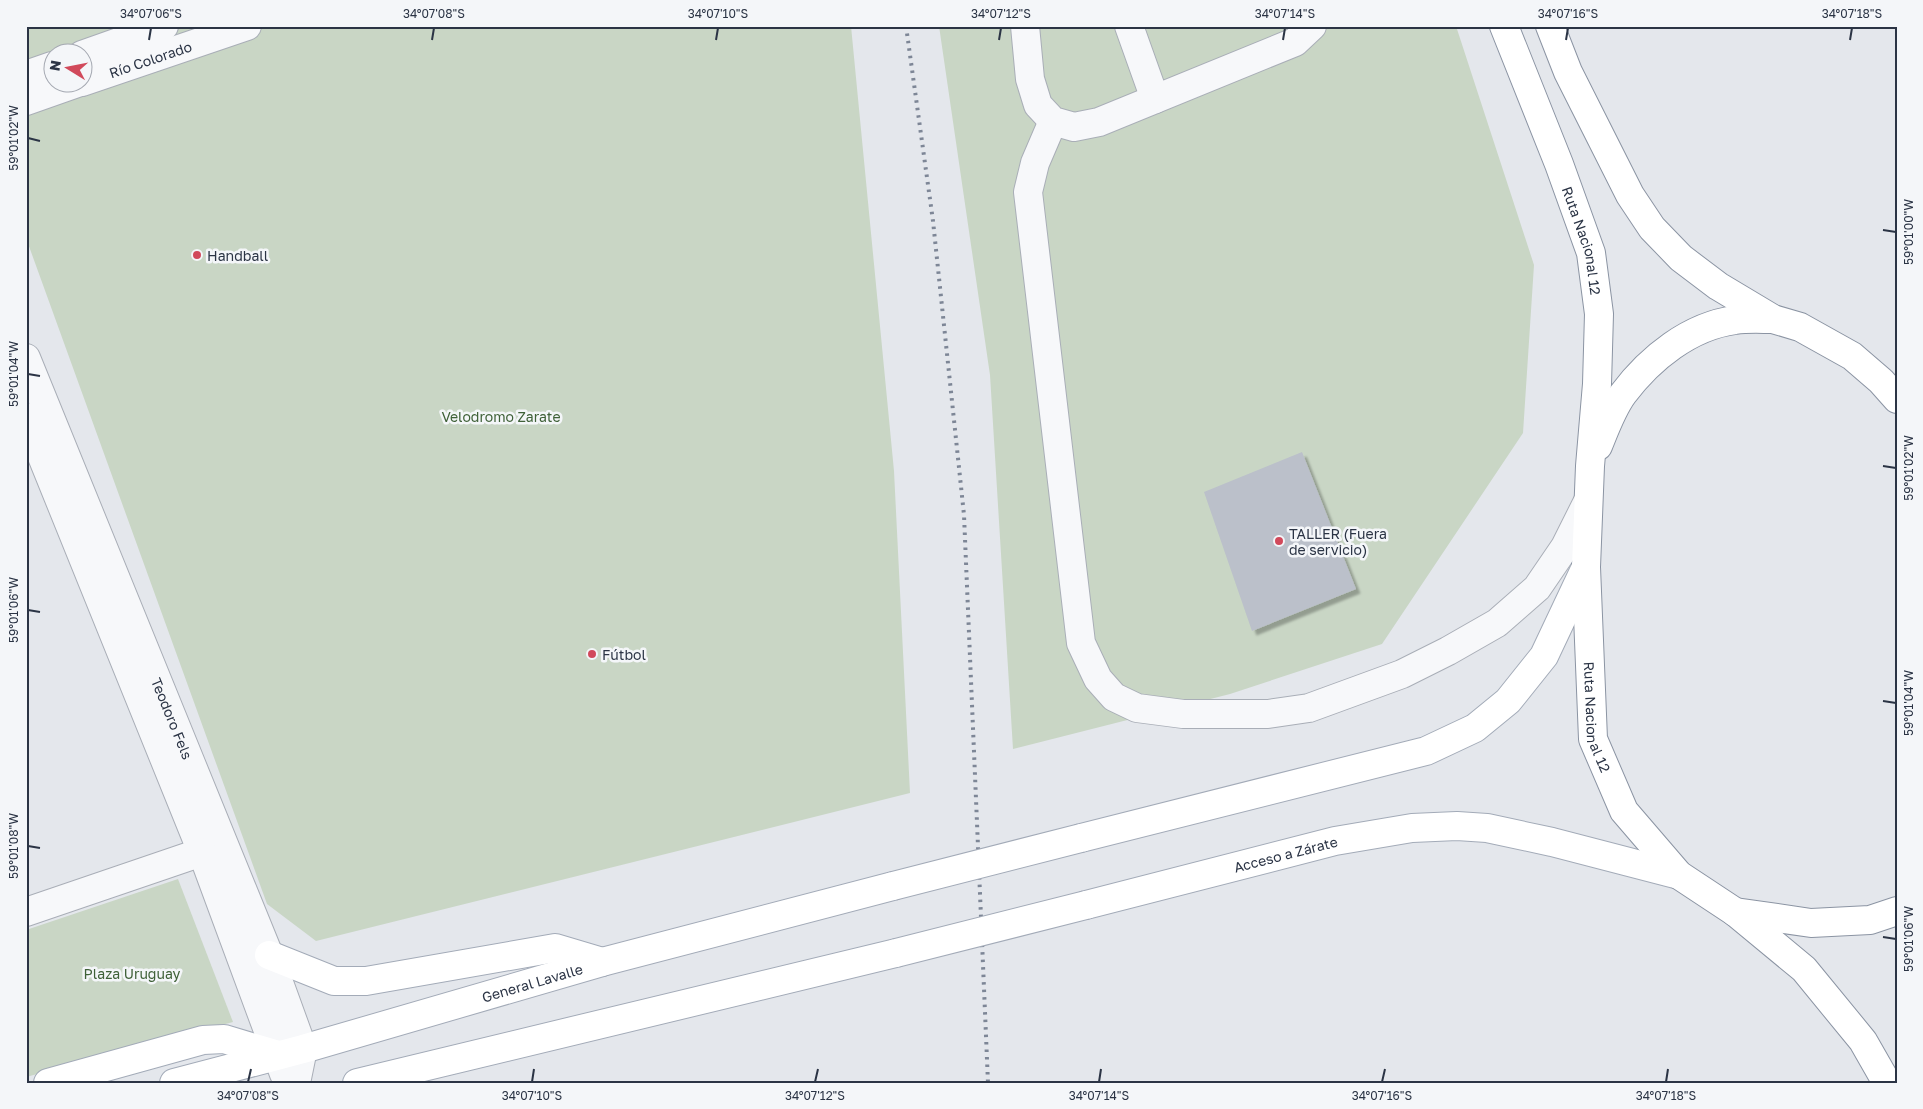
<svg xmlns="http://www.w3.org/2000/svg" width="1923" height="1109" font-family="'Golos Text',sans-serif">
<defs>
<filter id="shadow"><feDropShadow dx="4.5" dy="4.5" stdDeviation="1" flood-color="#0004"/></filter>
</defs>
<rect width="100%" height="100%" fill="#e4e7ec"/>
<g fill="#c9d6c5" fill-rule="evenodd">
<path d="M26 26H851L894 471 910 793 316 941 267 904 26 238ZM52 52H82V82H52Z"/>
<polygon points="939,26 1456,26 1534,265 1523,433 1382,644 1230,694 1013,749 990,375"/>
<polygon points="178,879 233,1022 26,1077 26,930"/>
</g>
<polygon fill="#bbc0ca" filter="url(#shadow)" points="1302,452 1356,589 1252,631 1204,492"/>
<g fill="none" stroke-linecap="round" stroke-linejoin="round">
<g stroke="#a9aeb7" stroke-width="30">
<g id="minor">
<polyline points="1025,26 1030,79 1038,105 1053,121 1074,127 1099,122 1295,42 1312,26"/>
<polyline points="1129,26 1155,99"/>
<polyline points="82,55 164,26"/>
<polyline points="26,75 52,66"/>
<path id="s1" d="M82 82 247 26"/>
<polyline points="26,101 80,82"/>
<polyline points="1053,121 1035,163 1028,192 1081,643 1098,679 1114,697 1137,708 1183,714 1268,714 1309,708 1402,674 1448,651 1497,623 1537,588 1565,547 1588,501"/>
<path id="s2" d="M26 358 269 955 303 1049 296 1083"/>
<polyline points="26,417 202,852 284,1074"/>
<polyline points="26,912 202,852"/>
</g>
</g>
<g stroke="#a3abb8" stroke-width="30">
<g id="major">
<polyline points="1081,838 1426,751 1475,728 1508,701 1544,656 1586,567"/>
<path id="s3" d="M1086 905 1335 841 1412 828 1457 826 1487 828 1552 842 1679 875"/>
<polyline points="269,955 334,981 366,981 555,948 602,962"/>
<polyline points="48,1083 203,1040 224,1039 278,1055"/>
<path id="s4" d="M174 1083 303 1049 602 962 893 886"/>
<polyline points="357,1083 896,953"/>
</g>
</g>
<g stroke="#8b94a3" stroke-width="30">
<g id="highway">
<path id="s5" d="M1504 26 1559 164 1591 253 1599 314 1597 384 1590 466 1586 567 1593 739 1624 811 1679 875 1735 912 1804 969 1863 1041 1887 1083"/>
<polyline points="1550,26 1568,72 1630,195 1652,228 1681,258 1718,286 1773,319 1800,327 1852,356 1881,381 1897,399"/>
<path d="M1598 446C1605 429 1612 409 1623 394 1650 358 1690 326 1735 320 1747 318 1761 319 1773 319"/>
<polyline points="1735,912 1811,923 1870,920 1897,911"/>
</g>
</g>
<use href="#minor" stroke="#f7f8fa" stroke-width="28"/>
<use href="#major" stroke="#fff" stroke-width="28"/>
<use href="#highway" stroke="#fff" stroke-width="28"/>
<polyline stroke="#7d8696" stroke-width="4" stroke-dasharray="2.5 5" stroke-linecap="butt" points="906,26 933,221 964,515 988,1083"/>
<g stroke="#a3abb8" stroke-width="30" stroke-linecap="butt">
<g id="major-bridge">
<polyline points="893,886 1081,838"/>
<polyline points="896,953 1086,905"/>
</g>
</g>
<use href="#major-bridge" stroke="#fff" stroke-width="28"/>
</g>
<path fill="none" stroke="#2b3445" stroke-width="2" d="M149 40 151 28M432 40 434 28M716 40 718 28M999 40 1001 28M1283 40 1285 28M1566 40 1568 28M1850 40 1852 28M28 138 40 141M1883 230 1896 232M28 374 40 376M1883 466 1896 468M28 610 40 612M1883 701 1896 703M28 846 40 848M1883 937 1896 939M248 1082 251 1069M532 1082 534 1069M815 1082 818 1069M1099 1082 1101 1069M1382 1082 1385 1069M1666 1082 1668 1069"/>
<g fill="#d1495b" stroke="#f4f6f9" stroke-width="2">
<circle cx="197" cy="255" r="5"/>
<circle cx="1279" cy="541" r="5"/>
<circle cx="592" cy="654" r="5"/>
</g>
<g text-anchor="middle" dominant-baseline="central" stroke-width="5" stroke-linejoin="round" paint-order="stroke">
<g font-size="14" fill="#2b3445" stroke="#f4f6f9">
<text stroke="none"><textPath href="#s1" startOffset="72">Río Colorado</textPath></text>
<text stroke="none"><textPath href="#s5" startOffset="229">Ruta Nacional 12</textPath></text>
<text stroke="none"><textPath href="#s5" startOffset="709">Ruta Nacional 12</textPath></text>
<text stroke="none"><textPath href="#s2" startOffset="389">Teodoro Fels</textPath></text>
<text stroke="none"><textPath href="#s3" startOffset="206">Acceso a Zárate</textPath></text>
<text stroke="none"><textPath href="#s4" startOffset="372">General Lavalle</textPath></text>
</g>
<g font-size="14" fill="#2b3445" stroke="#f4f6f9" text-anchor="start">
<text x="207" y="255">Handball</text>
<text x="1289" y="533">TALLER (Fuera<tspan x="1289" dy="16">de servicio)</tspan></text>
<text x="602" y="654">Fútbol</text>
</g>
<g font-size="14" fill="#3f6138" stroke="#f4f6f9">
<text x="501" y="416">Velodromo Zarate</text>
<text x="132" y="973">Plaza Uruguay</text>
</g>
</g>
<rect width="1923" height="1109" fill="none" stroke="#f4f6f9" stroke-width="55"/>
<g transform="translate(68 68) rotate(280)"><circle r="24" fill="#f4f6f9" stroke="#a4a8b1"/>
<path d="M0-4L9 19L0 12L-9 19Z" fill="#d1495b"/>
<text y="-8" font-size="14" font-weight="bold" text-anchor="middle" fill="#2b3445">N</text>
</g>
<rect x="28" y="28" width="1868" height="1054" fill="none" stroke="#2b3445" stroke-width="2"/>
<g font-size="12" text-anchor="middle" fill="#2b3445">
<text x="151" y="18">34°07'06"S</text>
<text x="434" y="18">34°07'08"S</text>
<text x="718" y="18">34°07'10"S</text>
<text x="1001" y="18">34°07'12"S</text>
<text x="1285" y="18">34°07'14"S</text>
<text x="1568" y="18">34°07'16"S</text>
<text x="1852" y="18">34°07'18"S</text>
<text transform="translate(14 138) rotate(-90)" y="4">59°01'02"W</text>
<text transform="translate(1909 232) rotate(-90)" y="4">59°01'00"W</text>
<text transform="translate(14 374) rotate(-90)" y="4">59°01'04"W</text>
<text transform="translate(1909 468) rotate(-90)" y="4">59°01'02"W</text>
<text transform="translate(14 610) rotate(-90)" y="4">59°01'06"W</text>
<text transform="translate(1909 703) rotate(-90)" y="4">59°01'04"W</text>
<text transform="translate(14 846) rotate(-90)" y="4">59°01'08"W</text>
<text transform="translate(1909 939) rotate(-90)" y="4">59°01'06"W</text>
<text x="248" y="1100">34°07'08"S</text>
<text x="532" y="1100">34°07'10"S</text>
<text x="815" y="1100">34°07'12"S</text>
<text x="1099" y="1100">34°07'14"S</text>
<text x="1382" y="1100">34°07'16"S</text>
<text x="1666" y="1100">34°07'18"S</text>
</g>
</svg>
